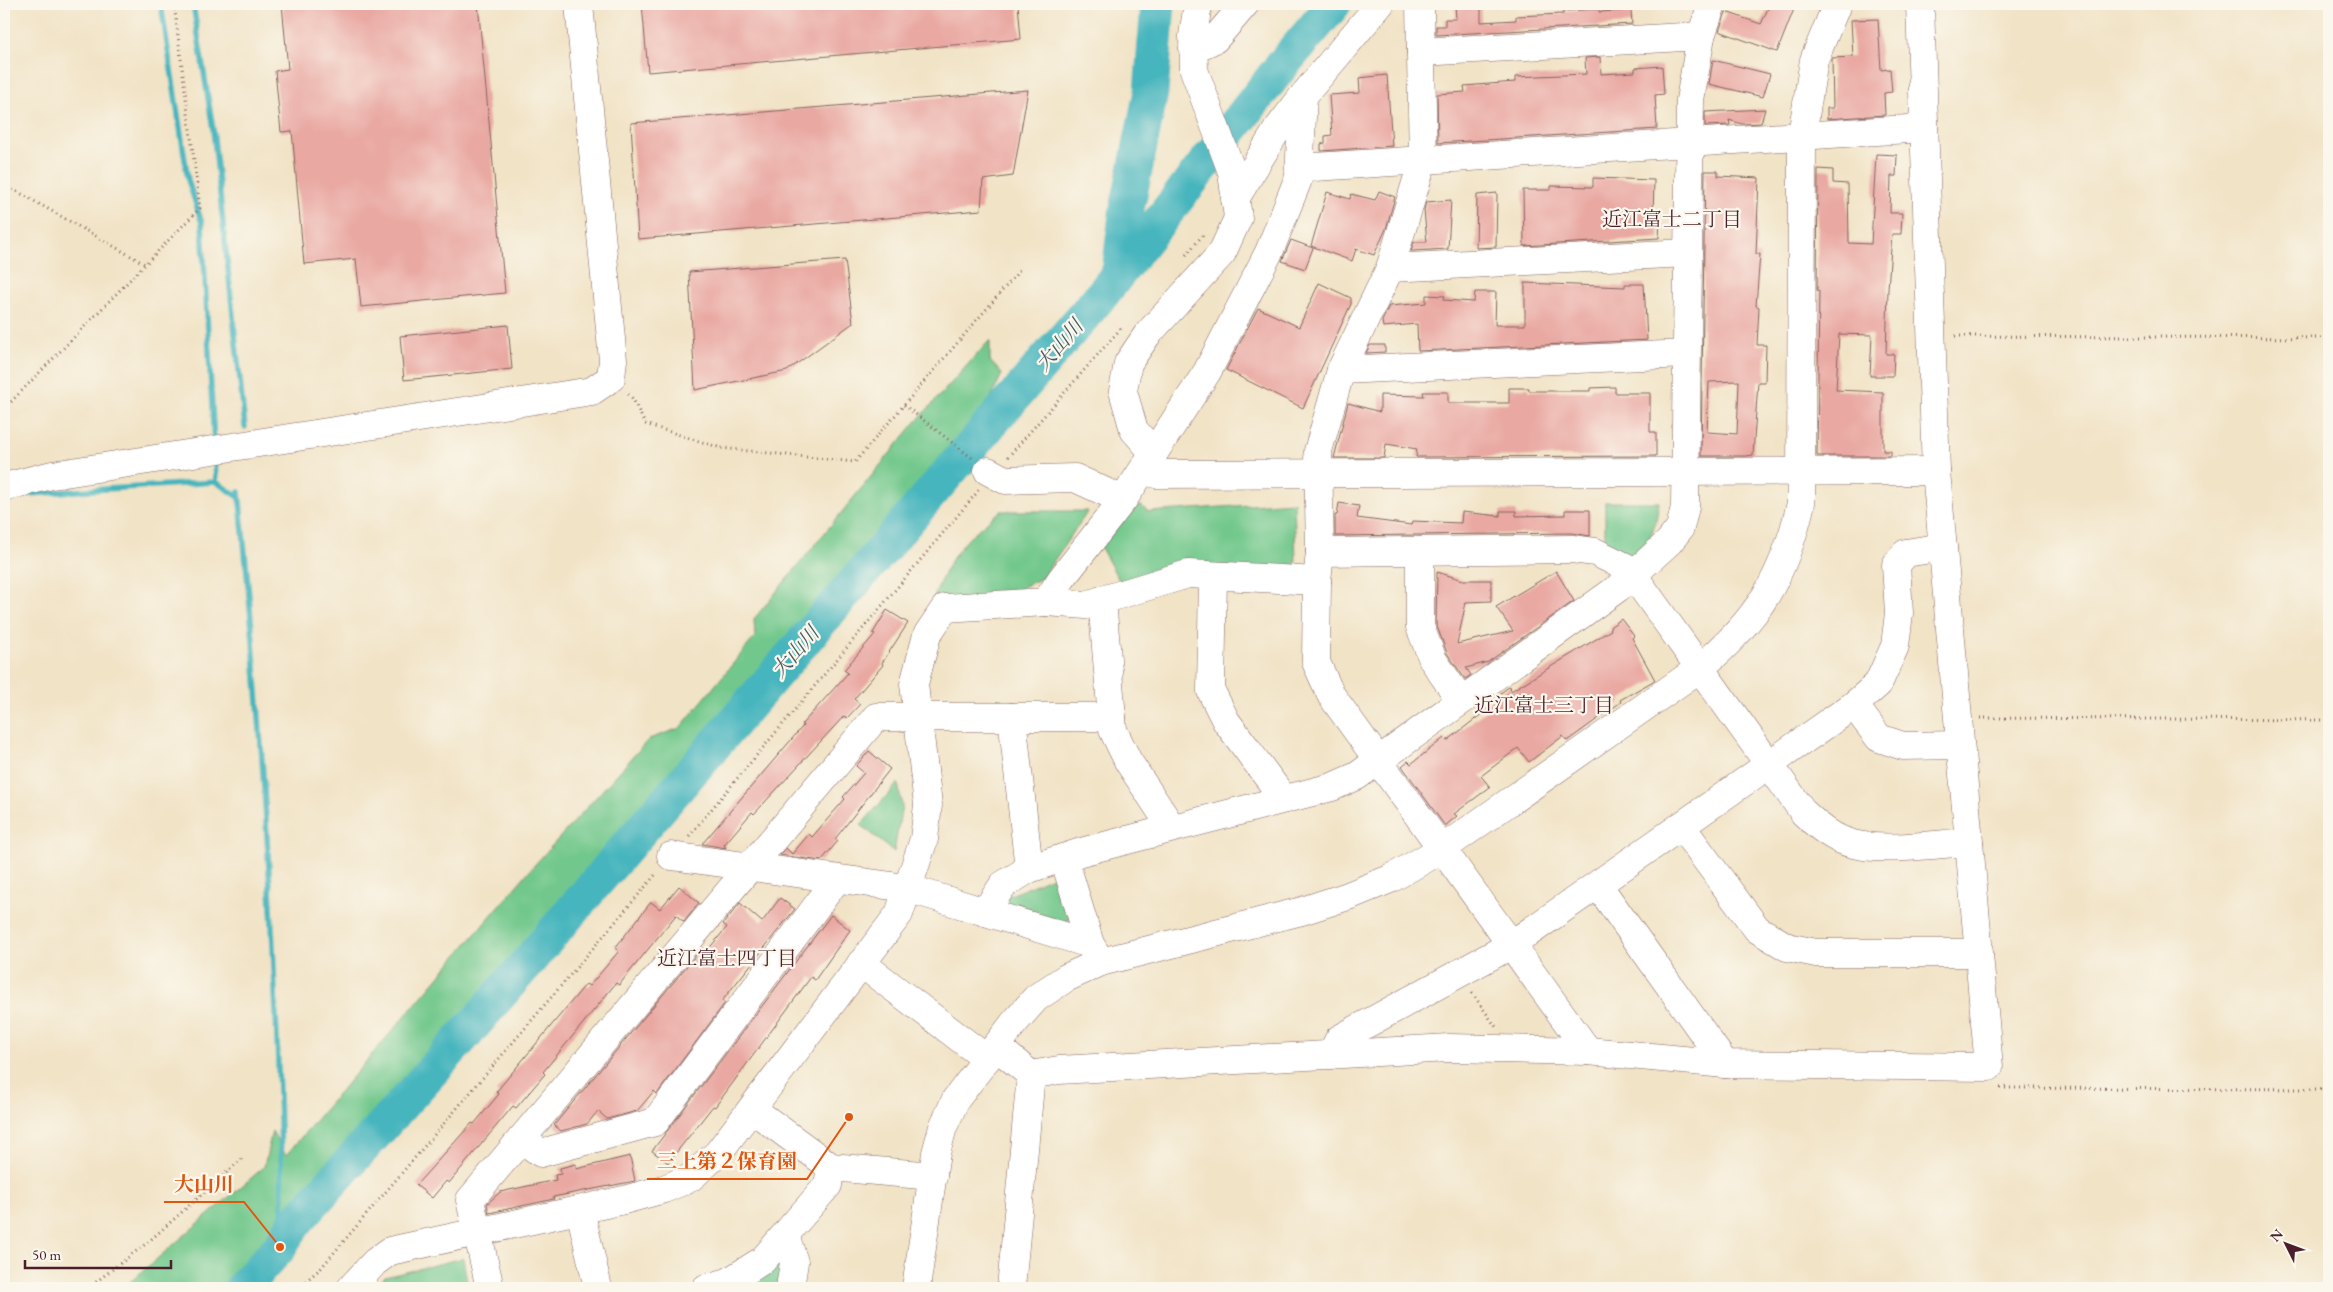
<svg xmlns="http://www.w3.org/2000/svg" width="2333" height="1292" font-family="'EB Garamond','Noto Serif JP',serif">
<rect width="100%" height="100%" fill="#fbf7ec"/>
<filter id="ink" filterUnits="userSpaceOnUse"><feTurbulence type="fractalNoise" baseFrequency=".02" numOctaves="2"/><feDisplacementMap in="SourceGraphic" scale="10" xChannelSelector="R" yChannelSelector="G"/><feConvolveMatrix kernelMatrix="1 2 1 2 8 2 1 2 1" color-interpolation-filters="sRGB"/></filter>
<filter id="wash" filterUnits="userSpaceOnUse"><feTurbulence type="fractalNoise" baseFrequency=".0096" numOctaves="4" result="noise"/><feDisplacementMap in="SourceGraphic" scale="20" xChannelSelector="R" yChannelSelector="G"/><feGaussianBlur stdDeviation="1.12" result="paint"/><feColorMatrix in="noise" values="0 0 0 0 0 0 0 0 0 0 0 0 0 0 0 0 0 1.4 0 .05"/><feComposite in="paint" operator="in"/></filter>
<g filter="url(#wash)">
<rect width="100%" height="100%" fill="#f1e3c6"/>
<g fill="#72c88c" stroke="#5e745c">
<polygon points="990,340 990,361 1002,374 955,474 443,1081 304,1236 240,1288 123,1288 264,1167 272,1131 286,1155 530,870 649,739 680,728 755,637 754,619 915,423"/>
<polygon points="1294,502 1296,563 1284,576 1120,582 1100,546 1118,523 1140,505 1149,512"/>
<path d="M1605 502H1659C1655 529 1652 540 1632 560L1605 562Z"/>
<path d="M1001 511H1088L1042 578 995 600 934 598C948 557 966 537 1001 511Z"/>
<polygon points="898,783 902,806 894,852 861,825"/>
<polygon points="1059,874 1070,920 1057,923 1010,909 1006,897"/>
<polygon points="463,1258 468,1288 376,1288 385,1277"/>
<polygon points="777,1262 782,1267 780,1288 750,1288 750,1286"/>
</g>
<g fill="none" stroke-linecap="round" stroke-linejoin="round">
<g stroke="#46b5be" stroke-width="5.5">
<polyline points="161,4 188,180 202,223 214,443"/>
<polyline points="193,4 213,129 245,427"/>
<polyline points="215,457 216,482"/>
<path d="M239 492C265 741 278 992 283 1242"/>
<polyline points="28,494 216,482 239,497"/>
<polyline points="4,502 17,497"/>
</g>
<g stroke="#46b5be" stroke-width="35">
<polyline points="1119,272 1126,214 1151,92 1158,4"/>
<polyline points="242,1288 280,1247 294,1224 478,1020 1104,292 1283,64 1334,4"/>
</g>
</g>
<g id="blocks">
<g fill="#e9a8a2" fill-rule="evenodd">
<polygon points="282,4 478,4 505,293 361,307 356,259 304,264 292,131 281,132 275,71 288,69"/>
<polygon points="642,4 1018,4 1021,39 648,72"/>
<polygon points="1455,4 1481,4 1481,22 1516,20 1516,16 1563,14 1563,11 1599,9 1599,12 1631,10 1632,24 1436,35 1436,26 1445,26 1445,19 1456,19"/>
<polygon points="1770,4 1796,4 1777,52 1719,31 1726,12 1761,24"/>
<polygon points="1878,19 1881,70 1890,69 1892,92 1884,93 1885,115 1827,119 1827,108 1833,108 1832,58 1853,57 1851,20"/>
<polygon points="1600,57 1601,74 1635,72 1635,68 1662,66 1664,94 1655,95 1657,129 1438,143 1437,94 1465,92 1464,86 1515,82 1515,77 1586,74 1585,58"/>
<polygon points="1713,60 1770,74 1763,97 1709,84"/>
<polygon points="1387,75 1392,146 1321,151 1321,144 1325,143 1325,136 1332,135 1329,95 1360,93 1359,78"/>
<polygon points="1028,90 1013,176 983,180 981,210 638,239 631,123"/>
<polygon points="1765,109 1761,123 1742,124 1729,120 1730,125 1705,126 1705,112"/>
<polygon points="1876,154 1897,155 1896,176 1891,176 1890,213 1902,213 1901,234 1892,234 1888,289 1886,354 1894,354 1893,376 1870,376 1872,335 1839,334 1836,390 1883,392 1883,451 1891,451 1891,456 1817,456 1819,291 1817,290 1818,169 1833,170 1833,183 1848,184 1849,243 1871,244"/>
<path d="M1705 171H1718V176L1759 178 1756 254H1760L1756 306 1759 307 1757 345H1766L1765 382H1758L1753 455 1746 456H1701ZM1739 381 1737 434 1707 432 1709 382Z"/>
<polygon points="1593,178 1654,180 1653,219 1660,219 1659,238 1524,246 1523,190 1551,190 1551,186 1593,187"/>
<polygon points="1379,191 1395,197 1386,229 1374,255 1356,249 1352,261 1311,246 1327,192 1350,199 1351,194 1375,200"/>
<polygon points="1497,193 1496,247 1476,248 1477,195"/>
<polygon points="1451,200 1448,249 1411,251 1414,242 1427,242 1424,210 1426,202"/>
<polygon points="1291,240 1313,248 1305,269 1282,261"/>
<polygon points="845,260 853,323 787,371 695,390 689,272"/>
<polygon points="1319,283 1351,298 1351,304 1303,408 1226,370 1258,308 1299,327"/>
<polygon points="1525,283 1625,287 1625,284 1644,284 1647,340 1418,351 1417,324 1383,327 1382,321 1389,306 1426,303 1426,295 1445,296 1444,300 1474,302 1475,292 1496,292 1495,325 1525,325"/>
<polygon points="508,325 512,369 404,380 400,336"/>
<polygon points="1370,345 1385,345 1385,352 1366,353"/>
<polygon points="1615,387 1615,393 1650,393 1650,432 1656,432 1656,456 1416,457 1417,449 1386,444 1384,458 1334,458 1348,403 1380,412 1380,395 1424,396 1423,392 1448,392 1448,403 1509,403 1509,388 1529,388 1529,391 1590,391 1590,388"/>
<polygon points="1339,503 1359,506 1357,518 1411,525 1412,521 1461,523 1462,512 1500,516 1500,511 1516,511 1516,516 1565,515 1565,510 1590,510 1590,536 1572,533 1335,536 1335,515 1337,515"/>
<polygon points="1556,571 1574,601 1488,662 1466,668 1471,675 1465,679 1447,653 1436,624 1437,572 1463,580 1491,580 1491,601 1466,602 1457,644 1513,631 1496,607"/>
<polygon points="887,610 908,623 882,663 883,665 854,699 860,704 847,718 844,716 754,814 752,812 724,845 726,848 702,844 803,726 802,724 848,673 844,670 875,634 873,633"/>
<polygon points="1621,619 1634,636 1632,638 1655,680 1620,700 1621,702 1567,741 1563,736 1529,762 1518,748 1481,776 1490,787 1454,814 1457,816 1445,826 1402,766 1408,761 1411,764 1444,738 1447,741 1488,709 1485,705 1510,686 1511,691 1611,630 1610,627"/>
<polygon points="869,751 890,769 835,839 838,841 821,861 780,855 786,848 792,854 809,834 812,837 845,799 843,797 864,773 856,766"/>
<polygon points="679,886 699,903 684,922 676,915 619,985 616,983 585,1021 543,1072 545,1074 516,1108 513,1106 449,1183 446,1181 432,1198 416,1185 472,1123 474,1124 499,1094 496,1092 586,984 589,986 597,977 619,951 615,948 651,902 660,909"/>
<polygon points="780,898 795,909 722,1001 725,1003 657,1094 654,1091 637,1111 607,1119 598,1111 587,1124 561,1131 554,1125 702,948 706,952 727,927 723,924 740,903 762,922"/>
<polygon points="831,915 850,930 815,980 811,977 715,1107 713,1106 668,1163 652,1151"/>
<polygon points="630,1156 635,1181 553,1197 554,1199 489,1213 487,1204 500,1192 556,1180 555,1175 561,1174 560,1168 576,1164 576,1169"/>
</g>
</g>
</g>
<g filter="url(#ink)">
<use href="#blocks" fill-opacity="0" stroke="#846461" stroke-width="1"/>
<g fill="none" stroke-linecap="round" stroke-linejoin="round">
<g stroke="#846461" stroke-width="29">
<g id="minor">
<polyline points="1420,4 1423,160 1390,268 1341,370 1318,451 1320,552 1317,581 1316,662 1331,695 1588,1051"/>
<polyline points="1193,49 1215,39 1245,4"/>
<polyline points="1421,52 1701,36"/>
<polyline points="1299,168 1924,128"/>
<polyline points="1235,199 1277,130 1303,96"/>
<polyline points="1390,268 1688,253"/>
<polyline points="1341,370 1686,354"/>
<polyline points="1154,453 1134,430 1123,391 1128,363 1147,335 1222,253 1238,218 1232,172 1194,70 1193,36 1198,4"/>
<polyline points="1143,470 1156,474 1936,471"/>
<polyline points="988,471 1005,480 1075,478 1123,500"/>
<polyline points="4,487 52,475 592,391 611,378 613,360 579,4"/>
<polyline points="1420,551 1420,627 1433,660 1461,701"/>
<path d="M1320 552 1572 549 1595 552 1628 568 1804 813C1818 826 1833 839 1853 844 1884 852 1936 844 1969 842"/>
<polyline points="1213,576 1211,691 1226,721 1284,799"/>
<polyline points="1102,600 1113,730 1128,761 1172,828"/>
<polyline points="1046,602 1086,605 1188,574 1317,581"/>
<polyline points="1854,705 1879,738 1903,746 1960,745"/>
<polyline points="1012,717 1029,869"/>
<polyline points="1681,826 1757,929 1787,947 1816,953 1979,953"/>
<polyline points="671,856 907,888 1090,944 1101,962"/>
<polyline points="1064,858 1090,944"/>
<polyline points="1598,885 1725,1064"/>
<polyline points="985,912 1003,885 1029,869 1081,852 1332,787 1357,776 1618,588 1669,542 1680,528 1685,507 1690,100 1701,36 1712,4"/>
<polyline points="861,963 987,1059"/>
<polyline points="996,1046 1031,1075 1059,1070 1449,1048 1588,1051 1725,1064 1989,1067 1936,471 1920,4"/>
<polyline points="1331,1055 1339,1039 1511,945 1854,705 1878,684 1895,646 1899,613 1896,565 1906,553 1943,547"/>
<polyline points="752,1109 831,1167 933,1176"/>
<polyline points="521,1139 541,1153 655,1122 837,879"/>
<polyline points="580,1210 598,1288"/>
<polyline points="785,1235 794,1262 790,1288"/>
<polyline points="351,1288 375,1262 390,1251 624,1200 664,1189 690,1178 718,1153 899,914 924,839 928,805 914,684 927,635 945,608 1046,602 1062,578 1123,500 1207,372 1269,252 1299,177 1303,96 1380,4"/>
<polyline points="490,1288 470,1200 876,717 1112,717"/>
<polyline points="706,1288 728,1282 763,1260 828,1185 831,1167"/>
<path d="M916 1288 936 1153 943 1127 956 1099 1014 1023 1036 998 1066 978 1101 962 1302 911 1348 896 1390 879 1442 849 1700 668C1758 620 1784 577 1801 503L1802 135 1814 60 1837 4"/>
<polyline points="1011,1288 1031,1075"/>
</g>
</g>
<g stroke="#846461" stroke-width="3" stroke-dasharray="1 4" stroke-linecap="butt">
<polyline points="4,184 145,264"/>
<polyline points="1186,255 1203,235"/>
<polyline points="1955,336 2329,338"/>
<polyline points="628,394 633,399 645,424 721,448 855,462 1020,270"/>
<polyline points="904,405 972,458"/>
<polyline points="4,409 200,208 174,4"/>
<polyline points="1008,457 1122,327"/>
<polyline points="1980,718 2329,720"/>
<polyline points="689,836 979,490"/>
<polyline points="1472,993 1496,1027"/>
<polyline points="2000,1088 2329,1089"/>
<polyline points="88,1288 147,1243 243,1158"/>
<polyline points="298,1288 321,1268 657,873"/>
</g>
<use href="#minor" stroke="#fff" stroke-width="28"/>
</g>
</g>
<g text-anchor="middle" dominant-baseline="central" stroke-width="4.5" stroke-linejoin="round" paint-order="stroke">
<g font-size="20" fill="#4a1f2b" stroke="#fbf7ec">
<text x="1672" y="219">近江富士二丁目</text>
<text x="1544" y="705">近江富士三丁目</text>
<text x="727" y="958">近江富士四丁目</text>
</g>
<g font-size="20" font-style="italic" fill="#485b66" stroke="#fbf7ec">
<text transform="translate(1059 345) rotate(-49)">大山川</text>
<text transform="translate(795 652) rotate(-49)">大山川</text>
</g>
</g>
<path fill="none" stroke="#e0560e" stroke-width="2" d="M849 1117L807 1179H647M280 1247L244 1202H164"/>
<g fill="#e0560e" stroke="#fbf7ec" stroke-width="2">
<circle cx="849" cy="1117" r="5"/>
<circle cx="280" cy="1247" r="5"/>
</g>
<g font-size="20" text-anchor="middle" font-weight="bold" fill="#e0560e" stroke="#fbf7ec" stroke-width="4.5" stroke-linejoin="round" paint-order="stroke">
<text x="727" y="1168">三上第２保育園</text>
<text x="204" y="1191">大山川</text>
</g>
<rect width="2333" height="1292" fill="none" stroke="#fbf7ec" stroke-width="20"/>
<g transform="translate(2286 1244) rotate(312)" stroke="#fbf7ec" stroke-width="4" paint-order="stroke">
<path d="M0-4L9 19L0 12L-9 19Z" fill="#4a1f2b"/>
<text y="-8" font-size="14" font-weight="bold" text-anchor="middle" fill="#4a1f2b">N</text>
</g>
<path d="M25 1260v8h146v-8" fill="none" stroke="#4a1f2b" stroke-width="2.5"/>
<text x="32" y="1260" font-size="15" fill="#4a1f2b" stroke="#fbf7ec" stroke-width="4" paint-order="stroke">50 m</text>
</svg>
